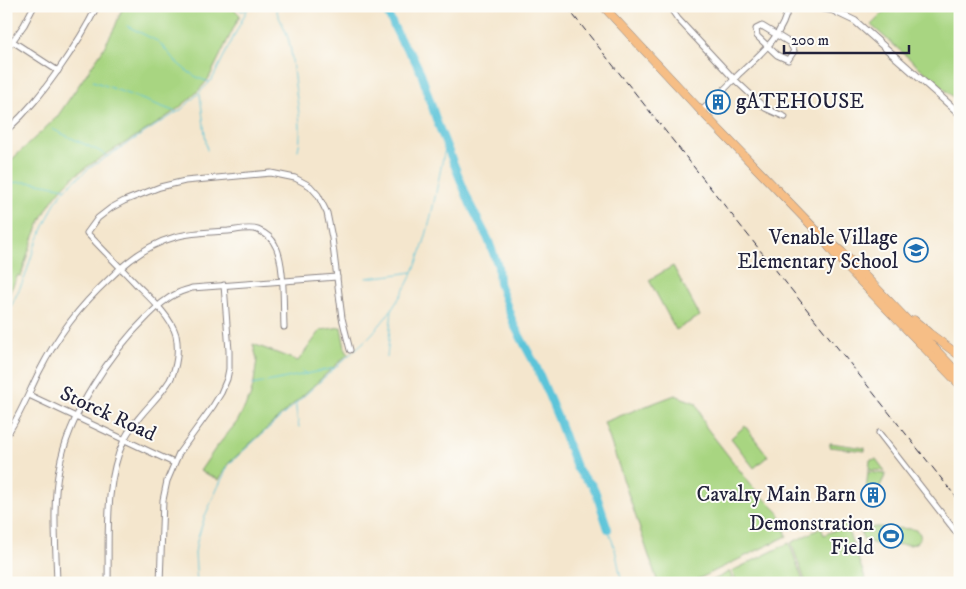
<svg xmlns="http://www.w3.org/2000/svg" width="966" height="589" font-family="'IM FELL DW Pica',serif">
<rect width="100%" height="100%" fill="#fdfcf7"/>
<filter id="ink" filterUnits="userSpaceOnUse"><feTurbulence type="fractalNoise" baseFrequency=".02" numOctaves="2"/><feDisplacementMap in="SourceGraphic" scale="10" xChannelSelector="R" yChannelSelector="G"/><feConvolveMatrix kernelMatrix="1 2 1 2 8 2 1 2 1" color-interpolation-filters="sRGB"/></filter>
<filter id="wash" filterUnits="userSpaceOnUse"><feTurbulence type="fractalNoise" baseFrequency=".0096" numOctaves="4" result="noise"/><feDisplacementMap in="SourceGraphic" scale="20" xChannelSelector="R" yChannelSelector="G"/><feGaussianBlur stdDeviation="1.12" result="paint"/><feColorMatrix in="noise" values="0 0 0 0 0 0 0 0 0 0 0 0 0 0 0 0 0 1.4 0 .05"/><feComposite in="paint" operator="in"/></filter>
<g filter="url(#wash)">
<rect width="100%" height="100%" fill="#f4e6cd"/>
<g fill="#a8d581" stroke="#657c5e">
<path d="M123 6H231L240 15 209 78C185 111 137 135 102 157 88 166 74 175 63 187 41 211 30 245 21 276L18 275 6 300V165L57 117 102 51 115 27Z"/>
<polygon points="890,6 960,6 960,103 871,25"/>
<polygon points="673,266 700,316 676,330 649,280"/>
<polygon points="341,327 345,348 348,354 228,464 219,480 200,471 215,449 237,422 250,397 254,382 257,359 253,344 298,361 321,330"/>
<polygon points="675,395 696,403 706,427 751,485 779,513 787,536 690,583 658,583 604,422"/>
<polygon points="745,426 768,456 754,468 731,438"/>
<polygon points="830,443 865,448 865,451 830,447"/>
<polygon points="876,459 885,471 869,470 870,460"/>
<polygon points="868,472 886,474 877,492 866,491"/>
<polygon points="846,525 867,583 806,583 791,543 821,528 824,535"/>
<path d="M876 527 913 529C925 533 921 543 910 545L875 544 864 540 861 534 863 529Z"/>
<polygon points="789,543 804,583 737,583 732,571"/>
<polygon points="730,572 733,583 708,583 729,572"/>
</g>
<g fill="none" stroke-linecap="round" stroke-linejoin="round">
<g stroke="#5cc4d9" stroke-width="1">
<polyline points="234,6 242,11 246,9"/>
<path d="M275 6C278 18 285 27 288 38 292 51 292 64 294 77 296 97 304 131 298 150"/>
<polyline points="127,26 159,42 176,62 187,71 198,78 209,82"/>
<polyline points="93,81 176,112"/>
<polyline points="200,94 207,150"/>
<polyline points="52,129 99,151 107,156"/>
<path d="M6 185C22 178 48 185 65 188"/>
<polyline points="366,278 392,275 412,272"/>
<polyline points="6,317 25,277 34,248 55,203 65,189 89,168 182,109 209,83 214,76 249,6"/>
<polyline points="387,357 392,311"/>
<polyline points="302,370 303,372 307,374"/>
<polyline points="252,385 335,368"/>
<polyline points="296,405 296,409 299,427"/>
<polyline points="608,529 615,549 622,583"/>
<path d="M197 583 195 553 197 541 205 516 218 487 229 464 369 337C393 312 411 282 422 249 433 215 438 179 446 144"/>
</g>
<polyline stroke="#5cc4d9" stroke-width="8" points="384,6 401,41 413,57 421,73 437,122 470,204 488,239 498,266 499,283 514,325 537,368 559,421 576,467 581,474 592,485 596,493 608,529"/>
</g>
</g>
<g filter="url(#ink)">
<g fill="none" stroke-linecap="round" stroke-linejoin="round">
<g stroke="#8b8484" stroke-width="7">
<g id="minor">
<polyline points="669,6 678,19 734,79 765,108 785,117"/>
<polygon points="762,26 790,43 794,51 788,60 777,55 757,36 756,29"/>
<polyline points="6,37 58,71"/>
<polyline points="6,50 24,25 34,6"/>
<path d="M701 111C714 100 726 88 738 75 758 56 784 36 788 6"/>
<path d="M6 131C28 111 42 93 59 69 73 49 86 29 97 6"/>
<polyline points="29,395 174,463"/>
<polyline points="879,433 960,537"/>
<path d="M6 436C20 416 28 394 39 372 58 335 78 308 109 279 128 260 149 244 175 237 192 232 211 232 228 231 237 230 250 227 258 230 265 233 272 238 275 245 285 262 283 306 284 327"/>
<path d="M57 583C56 545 52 506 59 469 68 416 110 353 148 316 157 307 166 298 178 293 182 291 187 290 192 288L337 277"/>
<path d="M108 583C109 536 104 484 124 440 135 417 157 401 170 380 177 367 179 350 176 335 171 317 150 298 137 285 120 267 103 250 87 233L98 218 111 208 124 201 160 187 185 181 271 173 295 178 310 186 318 195 327 213 332 238 342 318 350 350"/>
<polyline points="160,583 163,500 167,481 179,453 213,406 221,393 227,379 229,369 229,351 224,285"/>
</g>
</g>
<g stroke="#8b8484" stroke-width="8">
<polyline id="tertiary" points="810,6 832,10 855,21 960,114"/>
</g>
<g stroke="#8b8484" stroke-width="9">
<g id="primary">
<polyline points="603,6 701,111 815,229 842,252 960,375"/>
<polyline points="825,242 837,257 960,385"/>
<polyline points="914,320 929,333 960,356"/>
</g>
</g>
<use href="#minor" stroke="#fff" stroke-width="5"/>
<use href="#tertiary" stroke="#fff" stroke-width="6"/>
<use href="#primary" stroke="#f6be86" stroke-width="8"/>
<polyline stroke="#22223b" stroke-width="1" stroke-dasharray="8 4" stroke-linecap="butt" points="566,6 960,502"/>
</g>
</g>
<defs>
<g id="building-ring" transform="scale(1.25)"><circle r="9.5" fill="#fdfcf7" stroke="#1f6fb2" stroke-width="1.5"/><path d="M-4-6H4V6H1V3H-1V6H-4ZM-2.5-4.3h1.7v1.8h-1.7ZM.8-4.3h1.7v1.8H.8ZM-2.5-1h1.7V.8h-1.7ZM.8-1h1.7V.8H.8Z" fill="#1f6fb2"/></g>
<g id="school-ring" transform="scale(1.25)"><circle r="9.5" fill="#fdfcf7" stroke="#1f6fb2" stroke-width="1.5"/><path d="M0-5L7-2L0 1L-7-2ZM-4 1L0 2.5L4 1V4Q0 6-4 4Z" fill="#1f6fb2"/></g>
<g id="stadium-ring" transform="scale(1.25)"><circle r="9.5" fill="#fdfcf7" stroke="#1f6fb2" stroke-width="1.5"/><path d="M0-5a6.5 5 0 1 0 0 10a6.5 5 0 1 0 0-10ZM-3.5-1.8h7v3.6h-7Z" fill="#1f6fb2"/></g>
</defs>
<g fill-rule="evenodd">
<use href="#building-ring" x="718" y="102"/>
<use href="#school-ring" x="916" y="250"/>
<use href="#building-ring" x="873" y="495"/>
<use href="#stadium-ring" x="891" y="536"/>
</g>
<g text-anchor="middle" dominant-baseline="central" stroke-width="4" stroke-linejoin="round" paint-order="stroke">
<g font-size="21" fill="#22223b" stroke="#fdfcf7" text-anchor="end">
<text x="736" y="102" text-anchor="start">gATEHOUSE</text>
<text x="898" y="238">Venable Village<tspan x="898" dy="24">Elementary School</tspan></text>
<text x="856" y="495">Cavalry Main Barn</text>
<text x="874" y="524">Demonstration<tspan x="874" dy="24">Field</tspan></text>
</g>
<g font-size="21" fill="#22223b" stroke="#fdfcf7">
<text transform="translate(108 414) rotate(25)">Storck Road</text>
</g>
</g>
<rect width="966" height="589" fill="none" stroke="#fdfcf7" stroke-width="25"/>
<path d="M784 45v8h125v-8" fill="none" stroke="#22223b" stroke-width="2.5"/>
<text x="791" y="45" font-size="15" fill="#22223b" stroke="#fdfcf7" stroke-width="4" paint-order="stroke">200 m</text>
</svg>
